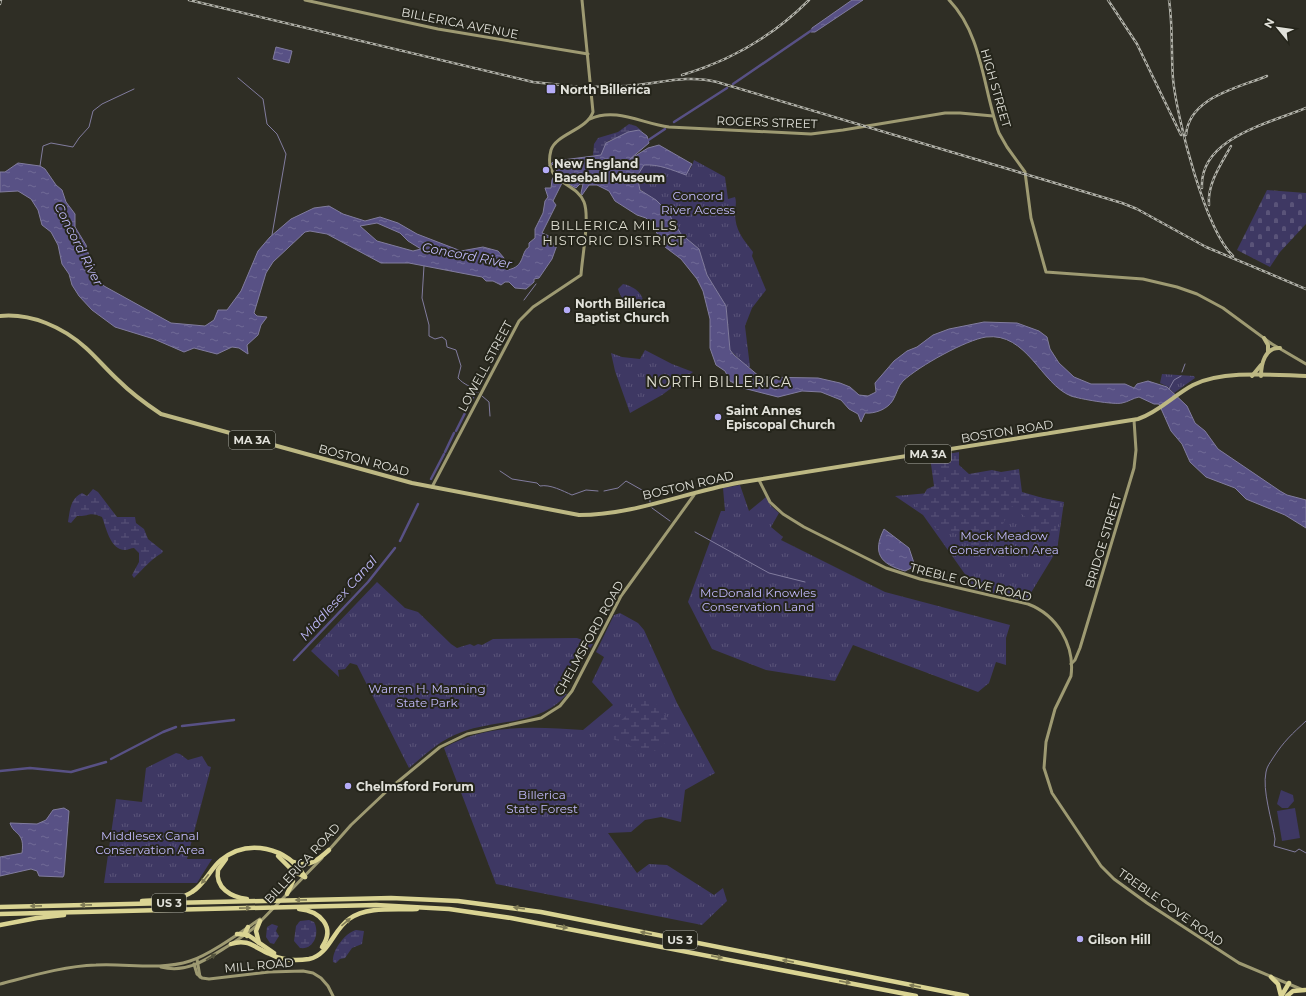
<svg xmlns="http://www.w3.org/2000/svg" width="1306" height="996" font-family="Montserrat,sans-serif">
<defs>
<pattern id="grass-tufts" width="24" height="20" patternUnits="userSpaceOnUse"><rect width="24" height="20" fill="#3e3863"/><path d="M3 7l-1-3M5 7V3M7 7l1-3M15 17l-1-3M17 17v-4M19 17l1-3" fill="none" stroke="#5a5479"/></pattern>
<pattern id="wetland-marsh" width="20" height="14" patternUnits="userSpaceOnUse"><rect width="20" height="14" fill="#3e3863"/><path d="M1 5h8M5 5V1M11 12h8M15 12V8" fill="none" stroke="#5a5479"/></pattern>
<pattern id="cemetery-stones" width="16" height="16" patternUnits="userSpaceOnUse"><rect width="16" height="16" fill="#3e3863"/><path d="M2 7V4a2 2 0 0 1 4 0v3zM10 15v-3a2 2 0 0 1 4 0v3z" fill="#5a5479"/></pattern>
<pattern id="water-ripples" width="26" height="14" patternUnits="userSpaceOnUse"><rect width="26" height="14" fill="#585185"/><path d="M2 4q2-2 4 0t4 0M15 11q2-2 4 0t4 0" fill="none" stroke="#706a96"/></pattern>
</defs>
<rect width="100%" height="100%" fill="#2f2e25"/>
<g fill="url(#grass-tufts)">
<path d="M694 160 725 177 728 199 735 197C737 203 735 207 735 213 735 230 743 239 753 252L752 256 766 290 752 308 745 326 750 367H747L730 350 726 306 707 275 699 249 681 234 667 211 656 200 644 193 638 186 637 176 644 165C657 164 673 168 684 174L691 168Z"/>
<path d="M623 284C634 286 648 296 641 308 629 311 621 299 618 289Z"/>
<polygon points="645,350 672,364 693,372 662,395 630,413 615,371 611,353 622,357 640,359"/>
<polygon points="1162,374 1194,376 1195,378 1174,393 1168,387 1160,383"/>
<polygon points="740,485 749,511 766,497 771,506 779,513 771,527 783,537 781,540 885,592 1010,625 1006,638 1006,665 996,662 989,683 978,692 853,645 835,681 766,670 712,649 688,602 721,511 725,511 723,488"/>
<polygon points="952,491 1011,492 1064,502 1057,550 1026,601 965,586 967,577 923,515 895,496"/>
<path d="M377 582 405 608 418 612 451 644 457 648 470 644 474 646 478 644 482 645 493 639 577 638 593 644 588 652 577 649 572 663 556 691 567 694C540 726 497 719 462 732 441 739 426 754 409 768L357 665 350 663 345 669 338 670 339 677 311 651Z"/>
<path d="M620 613 638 623 644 630 677 703 715 773 685 790 681 822 661 817 645 820 631 832 608 833 637 873 649 864 667 865 714 895 723 888 727 901 702 925 496 884 444 748C486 723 536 727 583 730L613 705 592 682 604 657 596 652 614 615Z"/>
<polygon points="176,753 180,754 188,760 202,756 208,766 211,767 187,859 212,859 197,883 104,883 116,799 142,802 146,768"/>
</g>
<g fill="url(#wetland-marsh)">
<polygon points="629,124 636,126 642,131 639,130 608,141 601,155 593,155 594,144 598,138 618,132"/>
<polygon points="959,452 959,465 969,474 992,470 1001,472 1019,469 1022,492 1060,503 1057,539 1037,550 1029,536 1029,520 1012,506 1001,528 981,534 983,551 975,552 963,532 937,530 917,506 927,489 934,486 930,457"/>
<path d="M93 489 98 492 117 517H135L136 523 144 529 148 539 163 551 162 553C151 559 143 569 134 578L132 575 139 562V553L134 548C131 548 128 550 125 550 110 550 106 527 102 517 89 511 89 517 77 516L71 523 68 522C70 510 70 499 82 493L87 496Z"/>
<path d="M646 698C666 705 680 735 659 748 655 751 649 754 644 753 636 753 632 746 626 743 620 741 614 740 609 737L610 729 625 717 637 702Z"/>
<path d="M309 920 314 922C320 933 314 950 300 948L294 941 296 926 300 921Z"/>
<polygon points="272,924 278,926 276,931 279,936 274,944 270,943 266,937 267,927"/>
<path d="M356 930 364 931 362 944 352 948 345 958 340 959 336 963 333 962C332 950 345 933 356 930Z"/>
</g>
<polygon fill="url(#cemetery-stones)" points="1267,190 1306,193 1306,224 1280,252 1270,267 1237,250"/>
<g fill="#3e3863">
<polygon points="1281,790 1293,795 1294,801 1288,808 1282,808 1277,804"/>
<polygon points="1295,808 1300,838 1282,841 1277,811"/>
</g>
<g fill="url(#water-ripples)" stroke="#817c9e" fill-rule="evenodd">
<polygon points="852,0 863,0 815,32 811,32 812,28"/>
<polygon points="276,47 292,51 289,63 273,59"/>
<path d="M639 130 647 136 649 143 630 159 648 148 659 145 692 164 686 175C672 170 659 164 644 165L637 176 640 190 656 200 667 211 681 234 699 249 707 275 726 306 730 350 734 355 760 377 818 378 840 383 850 387 859 395 868 396 876 392 875 383 894 361 907 351 917 347 933 335 949 329 984 322 1017 323 1039 331 1047 337 1050 349 1059 363 1074 377 1091 384H1125L1134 388 1137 384 1148 381 1167 387 1187 406 1195 423 1205 431 1218 449 1280 491 1287 495 1306 500V528L1285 515 1246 499 1235 488 1206 477 1190 462 1182 444 1171 431 1159 404H1154L1139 397C1133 398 1128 402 1122 403 1114 405 1080 399 1071 396 1041 384 1027 332 986 337 966 340 919 366 903 381 898 386 897 393 893 400 888 409 875 414 865 413L861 422 858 414 849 409 841 400 821 392 802 391 778 397 743 388 730 381 725 371 716 365 710 348V319L703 291 697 279 681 259 665 247 651 223 646 218 637 215 615 201 609 191 597 185H589L582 195 581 193 583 184H580L576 188 563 181 553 201 556 205 542 233 549 236 547 240 557 245 552 259 539 278 534 279V282L526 289 515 288 509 282H505L501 285 493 281H486L482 277 409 263H381L327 234 310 231 305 232 273 262 266 273 254 313 257 316 267 317 261 325 258 335 247 345 248 354 239 348 232 347 217 354 194 348 184 352 154 339 115 327 92 310 79 296 72 285 69 274 62 264 58 245 51 232 42 225 38 210 31 199 18 191 0 192V172H5L18 163 40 166 45 169 56 185 62 190 66 202 75 214V227L86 245 91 264 99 280 104 286 171 323 205 326 214 320 218 310H227L241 291 258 251 270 237 291 219 314 208 329 206 343 214 365 221 380 217 398 223 417 234 461 251 483 247 498 251 504 258 503 267 507 270C526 267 520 252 529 247V243L535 238V229L543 213 545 201 548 197 545 188H551L552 180 560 164 554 163 547 170 549 165 555 161 601 155 606 143 628 132ZM377 223 400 233 408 241 421 249 413 251 377 241 360 226Z"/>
<path d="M884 529 909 548 915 566 905 571C880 564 872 553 884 529Z"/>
<path d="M64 808 69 811 64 875 63 877 39 876 37 871 31 869 0 876V857L22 853C25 831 14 836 10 823L37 824 46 820 53 810Z"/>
</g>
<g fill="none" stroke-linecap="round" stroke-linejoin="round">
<g stroke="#817c9e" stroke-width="1">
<polyline points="238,78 263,99 267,124 277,134 286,154 272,235"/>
<polyline points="40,166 43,146 51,143 73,147 79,138 89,127 93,111 102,104 134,89"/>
<path d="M424 266 422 298 429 325V336L435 339 442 337 446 340 447 347 456 350 461 366 458 378C464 385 471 386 478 392"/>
<polyline points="524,300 536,284"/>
<polyline points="1182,372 1185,364"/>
<polyline points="1169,389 1174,380 1181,376"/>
<polyline points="477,390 506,334"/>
<polyline points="482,396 489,402 490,416"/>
<path d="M500 471 512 479 537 483 540 486C550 484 563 491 572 495L586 490 598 491"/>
<polyline points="604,491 618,488 626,481 649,494 650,502"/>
<polyline points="652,508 670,521"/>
<polyline points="695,532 769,573 805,582"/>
<path d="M1306 721C1292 734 1284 741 1273 758 1270 763 1267 766 1266 772 1262 790 1272 820 1275 839L1274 846 1295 852 1299 849 1306 853"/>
</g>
<g stroke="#585185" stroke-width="2.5">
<polyline points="733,84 812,30"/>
<polyline points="674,122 727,88"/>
<polyline points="647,141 665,129"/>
<polyline points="456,431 476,391"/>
<polyline points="445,452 454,433"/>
<polyline points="431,479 444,454"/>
<polyline points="400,541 418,504"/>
<polyline points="294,660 368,582 395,548"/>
<polyline points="182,726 234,720"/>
<polyline points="111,759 163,732 176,727"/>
<polyline points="0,771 30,768 71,772 106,762"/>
</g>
<g stroke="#9e9a72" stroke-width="3">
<polyline points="305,0 438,29 588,54"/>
<path d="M949 0C983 35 983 90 999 133L1007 147 1025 172 1031 218 1046 272 1143 279 1177 287 1197 294 1223 308 1272 344 1306 364"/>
<path d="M590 119C616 107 643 124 669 127L811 134 843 130 945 113H960L993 116"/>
<path d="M759 480 770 502 783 514 804 527 886 568 920 579 1028 604C1057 615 1075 645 1071 676L1055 709 1046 742 1044 768 1052 793 1101 866 1114 879 1147 903 1239 963 1303 990"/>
<path d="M432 487 519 321 533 307 581 275C582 258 590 217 584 202 576 181 542 184 551 150 556 134 587 130 593 112L582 0"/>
<polyline points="1071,664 1075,660 1080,648 1134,468 1136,450 1134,420"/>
<polyline points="328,851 351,825 389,789 440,747 467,734 541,718 560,706 572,691 621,596 694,495"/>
<polyline points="197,959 200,977"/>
<polyline points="194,964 197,974 202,978 209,979 269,972 303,971 313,973 321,978 328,986 333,996"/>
<path d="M161 967C187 974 207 959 228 946 237 940 247 934 256 926L322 858"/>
<path d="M0 984C31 976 64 966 96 965 127 963 159 971 190 961 211 954 241 932 260 919"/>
</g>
<g stroke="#bdb883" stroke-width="4">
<path d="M0 316C31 313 63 327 86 348 97 358 107 370 118 380 131 393 146 404 161 414L412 483 579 515C633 515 684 493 737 483L1138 419C1159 412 1174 395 1193 385 1223 370 1272 375 1306 376"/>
<polyline points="1264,338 1268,345 1268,352"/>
<polyline points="1252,376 1261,365"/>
<path d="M1261 376C1261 364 1265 347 1280 348"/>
</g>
<g stroke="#dad493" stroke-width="4.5">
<polyline points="278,856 293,871 305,877"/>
<path d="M226 859 218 870C215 888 231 897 247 899"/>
<path d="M294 862C309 868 318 860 329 850"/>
<polyline points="287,894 293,881 290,870"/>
<path d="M142 901C158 900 179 901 192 892 205 884 210 869 221 860 248 838 287 847 305 877"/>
<polyline points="0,907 391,898 458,901 541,912 967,996"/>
<path d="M299 909C320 911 336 927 322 947"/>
<polyline points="0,914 376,905 449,909 511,918 916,996"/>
<polyline points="0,925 37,918 64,915"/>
<polyline points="237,934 248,935 274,953"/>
<polyline points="247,936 245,933 248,927"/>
<polyline points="259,943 256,931 260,921"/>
<path d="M231 944C248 938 255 948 270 954 281 960 296 961 309 959 329 955 333 930 349 919 367 906 396 910 417 909"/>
<polyline points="1271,977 1278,984 1281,996"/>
<polyline points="1282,995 1289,983"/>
<polyline points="1287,996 1293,991 1305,990"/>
</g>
<g stroke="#b1b1a9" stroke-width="2.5">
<g id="rail">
<polyline points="189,0 533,82 580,87 631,86"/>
<polyline points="1108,0 1137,44 1181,135"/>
<path d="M1169 0C1173 26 1171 53 1173 79 1177 119 1205 229 1233 256"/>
<polyline points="0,4 1,0"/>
<path d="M682 75C730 61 774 35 809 0"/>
<path d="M627 86C658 84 686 74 717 82L1122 203 1137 209 1206 247 1306 289"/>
<path d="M1186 135C1189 97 1238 88 1267 76"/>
<path d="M1202 188C1199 138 1270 123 1306 108"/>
<path d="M1209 205C1207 184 1221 164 1231 146"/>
</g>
</g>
<use href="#rail" stroke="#25251b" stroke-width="1" stroke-dasharray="3" stroke-linecap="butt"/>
</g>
<defs><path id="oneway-solid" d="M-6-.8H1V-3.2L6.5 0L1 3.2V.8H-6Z"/></defs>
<g fill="#807c57">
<use href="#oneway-solid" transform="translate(205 879) rotate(128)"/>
<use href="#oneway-solid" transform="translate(301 900) rotate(179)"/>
<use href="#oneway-solid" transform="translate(86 905) rotate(179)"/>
<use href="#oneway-solid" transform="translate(36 906) rotate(179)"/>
<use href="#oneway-solid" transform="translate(245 908) rotate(-1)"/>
<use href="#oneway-solid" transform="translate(519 908) rotate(-171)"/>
<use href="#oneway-solid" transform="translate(346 922) rotate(-40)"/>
<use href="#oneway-solid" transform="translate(562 927) rotate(11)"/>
<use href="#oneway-solid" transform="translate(646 933) rotate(-169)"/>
<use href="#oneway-solid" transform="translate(717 957) rotate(11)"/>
<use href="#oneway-solid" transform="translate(788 961) rotate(-169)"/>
<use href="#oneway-solid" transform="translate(845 982) rotate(11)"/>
<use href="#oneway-solid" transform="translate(915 986) rotate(-169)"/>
</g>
<use fill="#55543e" href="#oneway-solid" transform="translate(211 957) rotate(-33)"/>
<g fill="#b5acf8" stroke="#25251b" stroke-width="1.5">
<rect x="546" y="84" width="10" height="10" rx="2"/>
<circle cx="546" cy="170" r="4"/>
<circle cx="567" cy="310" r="4"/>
<circle cx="718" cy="417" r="4"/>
<circle cx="348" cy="786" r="4"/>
<circle cx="1080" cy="939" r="4"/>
</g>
<g text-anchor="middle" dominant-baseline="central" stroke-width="4" stroke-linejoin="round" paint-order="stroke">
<g fill="#25251b" stroke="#a9a9a1" stroke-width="1">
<rect x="229" y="431" width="46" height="18" rx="3"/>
<rect x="905" y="445" width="46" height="18" rx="3"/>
<rect x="152" y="894" width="34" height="18" rx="3"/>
<rect x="663" y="931" width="34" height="18" rx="3"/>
</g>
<g font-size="11" font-weight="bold" fill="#e1e1da">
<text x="252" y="440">MA 3A</text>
<text x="928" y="454">MA 3A</text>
<text x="169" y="903">US 3</text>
<text x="680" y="940">US 3</text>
</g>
<g font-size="12" fill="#e1e1da" stroke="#25251b">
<text transform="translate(460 23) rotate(11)">BILLERICA AVENUE</text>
<text transform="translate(996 88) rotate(74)">HIGH STREET</text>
<text transform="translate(767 122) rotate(2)">ROGERS STREET</text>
<text transform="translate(485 366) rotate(-62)">LOWELL STREET</text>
<text transform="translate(1007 431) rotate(-9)">BOSTON ROAD</text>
<text transform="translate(364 460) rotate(15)">BOSTON ROAD</text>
<text transform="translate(688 485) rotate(-13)">BOSTON ROAD</text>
<text transform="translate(1103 541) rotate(-73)">BRIDGE STREET</text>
<text transform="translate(971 582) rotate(14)">TREBLE COVE ROAD</text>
<text transform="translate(589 638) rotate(-61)">CHELMSFORD ROAD</text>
<text transform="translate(302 863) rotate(-47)">BILLERICA ROAD</text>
<text transform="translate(1171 907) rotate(35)">TREBLE COVE ROAD</text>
<text transform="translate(259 965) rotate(-5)">MILL ROAD</text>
</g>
<g font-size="12" font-weight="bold" fill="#e1e1da" stroke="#25251b" text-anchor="start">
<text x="560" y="89">North Billerica</text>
<text x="554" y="163">New England<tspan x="554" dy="14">Baseball Museum</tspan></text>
<text x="575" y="303">North Billerica<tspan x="575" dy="14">Baptist Church</tspan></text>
<text x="726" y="410">Saint Annes<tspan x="726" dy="14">Episcopal Church</tspan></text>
<text x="356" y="786">Chelmsford Forum</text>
<text x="1088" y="939">Gilson Hill</text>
</g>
<g font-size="12" fill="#c0b9fa" stroke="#25251b">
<text x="698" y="195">Concord<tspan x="698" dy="14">River Access</tspan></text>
<text x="1004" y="535">Mock Meadow<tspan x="1004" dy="14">Conservation Area</tspan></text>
<text x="758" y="592">McDonald Knowles<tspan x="758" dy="14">Conservation Land</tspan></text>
<text x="427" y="688">Warren H. Manning<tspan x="427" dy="14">State Park</tspan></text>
<text x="542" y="794">Billerica<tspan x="542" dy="14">State Forest</tspan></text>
<text x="150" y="835">Middlesex Canal<tspan x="150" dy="14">Conservation Area</tspan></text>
</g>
<g font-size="13" letter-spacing="1" fill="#dfded1" stroke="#25251b">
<text x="614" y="225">BILLERICA MILLS<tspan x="614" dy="15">HISTORIC DISTRICT</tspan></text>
</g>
<g font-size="13" font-style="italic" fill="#beb8f8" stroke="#25251b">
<text transform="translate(79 244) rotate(63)">Concord River</text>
<text transform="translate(467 255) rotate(11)">Concord River</text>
<text transform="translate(338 598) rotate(-48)">Middlesex Canal</text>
</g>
<g font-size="14" letter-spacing="1" fill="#dfded1" stroke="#25251b">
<text x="719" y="382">NORTH BILLERICA</text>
</g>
</g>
<g transform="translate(1278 28) rotate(299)" stroke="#25251b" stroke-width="3" paint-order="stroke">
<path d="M0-3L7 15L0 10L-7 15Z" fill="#e1e1da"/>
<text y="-6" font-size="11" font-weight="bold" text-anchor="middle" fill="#e1e1da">N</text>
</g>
</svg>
